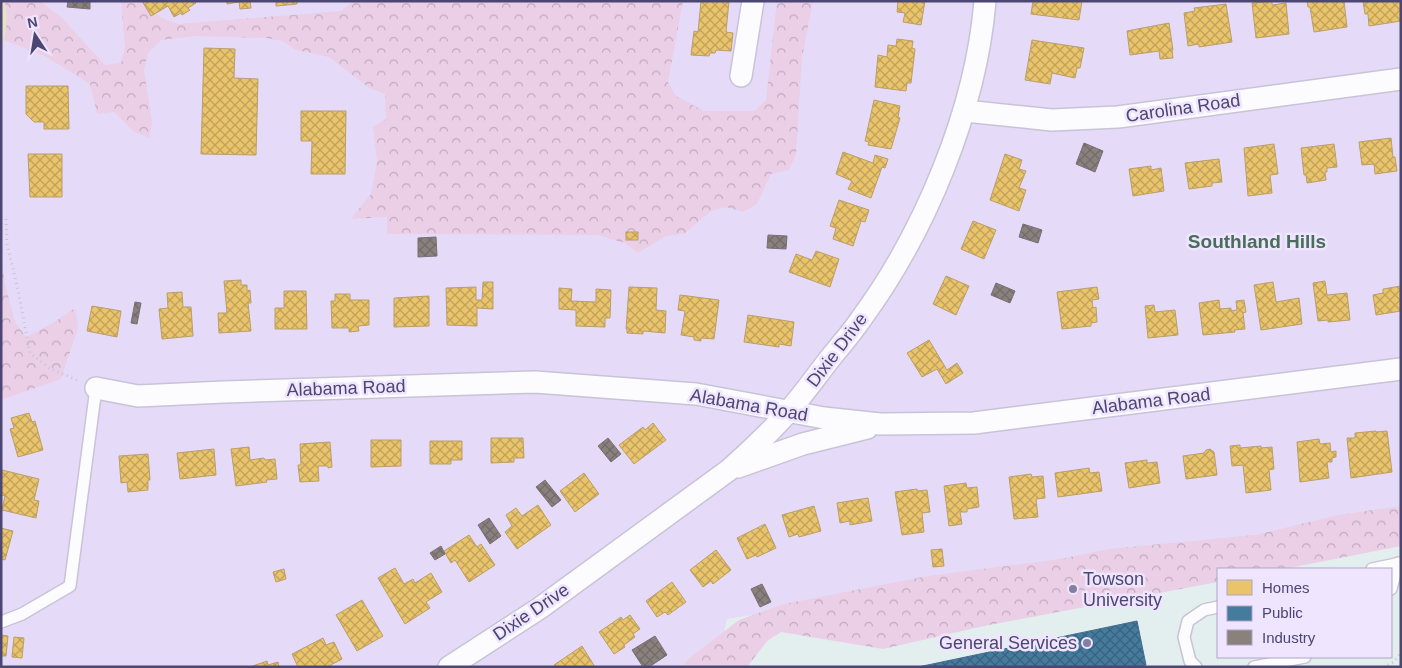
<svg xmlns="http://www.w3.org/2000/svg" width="1402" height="668" font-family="Arial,sans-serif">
<defs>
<pattern id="forest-crowns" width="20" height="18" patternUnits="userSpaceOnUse" patternTransform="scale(1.25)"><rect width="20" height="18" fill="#eacfe6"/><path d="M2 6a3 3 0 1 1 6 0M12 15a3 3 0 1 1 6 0" fill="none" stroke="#c0aabf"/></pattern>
<pattern id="homes-cross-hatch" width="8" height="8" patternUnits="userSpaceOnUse" patternTransform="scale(1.25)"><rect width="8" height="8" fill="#e9c46a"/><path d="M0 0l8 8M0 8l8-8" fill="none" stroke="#bfa15c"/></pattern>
<pattern id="public-cross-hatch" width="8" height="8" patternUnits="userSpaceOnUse" patternTransform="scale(1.25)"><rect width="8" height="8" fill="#457b9d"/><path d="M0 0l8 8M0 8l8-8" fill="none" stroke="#3a627e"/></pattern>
<pattern id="industry-cross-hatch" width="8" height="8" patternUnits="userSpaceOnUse" patternTransform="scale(1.25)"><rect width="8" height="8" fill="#8a817c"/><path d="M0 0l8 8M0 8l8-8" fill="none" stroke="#736b6a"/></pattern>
</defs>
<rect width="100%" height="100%" fill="#ebe5f6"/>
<polygon fill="#e5dbf8" points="1,1 1401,1 1401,517 727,619 717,667 1,667"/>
<path fill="#e2efee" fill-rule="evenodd" d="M1401 517V667H717L727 619ZM1218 569H1391V657H1218Z"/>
<g fill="url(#forest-crowns)">
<polygon points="1,1 40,1 62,18 105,65 121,63 125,48 121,1 140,1 162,18 178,24 341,11 353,1 683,1 668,82 676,96 704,111 754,111 766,100 777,1 813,1 802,58 796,155 789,170 771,174 757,204 743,212 726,207 711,211 684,234 666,236 638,253 625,243 598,235 387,234 387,217 351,219 371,194 377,161 373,127 386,119 385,94 369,88 329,57 296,50 282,41 266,38 195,36 161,40 148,53 144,70 152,121 150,138 134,132 114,112 97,114 90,84 45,56 1,39"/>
<polygon points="1,258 5,284 15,322 26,337 53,323 75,308 78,328 61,379 1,400"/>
<polygon points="1401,506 1401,546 1284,569 1218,569 1218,582 984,626 883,649 781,632 767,641 747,667 683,667 688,659 739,620 784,604 928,576 1060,559 1109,549 1255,535 1338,515"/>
</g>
<g fill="url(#homes-cross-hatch)" stroke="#ba9e6c">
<polygon points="142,1 194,1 196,3 188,8 190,10 182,15 181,13 174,17 168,6 151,16"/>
<polygon points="227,1 250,1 251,8 240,9 239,2 227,4"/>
<polygon points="276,1 297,1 297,4 276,6"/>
<polygon points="701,1 729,1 726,32 733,33 731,51 716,50 715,53 710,53 709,56 691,55 694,31 698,32"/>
<polygon points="898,1 925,1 921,25 903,22 905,13 897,12"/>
<polygon points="1033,1 1082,1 1079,20 1031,14"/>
<polygon points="1272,1 1272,5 1286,3 1289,34 1256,38 1252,3"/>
<polygon points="1307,1 1344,1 1347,27 1314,32 1310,7 1308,7"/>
<polygon points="1363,1 1401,1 1401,21 1369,26 1368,14 1365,14"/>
<polygon points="1226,4 1232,42 1199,47 1199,44 1188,46 1184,13 1195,11 1194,8"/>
<polygon points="1169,23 1173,50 1172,50 1173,58 1160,59 1159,51 1130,55 1127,31"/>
<polygon points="897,39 913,41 912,48 915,49 911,83 907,83 906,91 875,87 878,55 887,57 888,45 896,46"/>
<polygon points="1032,40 1084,48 1080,68 1077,68 1075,78 1052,73 1050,84 1025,80"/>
<polygon points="204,48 235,49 234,78 258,79 256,155 201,154"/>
<polygon points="26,86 68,86 69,129 44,129 44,122 34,122 26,114"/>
<polygon points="874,100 900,106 898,117 900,118 891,149 868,145 869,142 865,141"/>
<polygon points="301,111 346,111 345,174 311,174 312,141 301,141"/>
<polygon points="1391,138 1393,157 1395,157 1397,171 1375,174 1374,164 1362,165 1359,142"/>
<polygon points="1274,144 1278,174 1270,175 1272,193 1248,196 1244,148"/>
<polygon points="1334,144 1337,167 1327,168 1327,172 1325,172 1326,180 1307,183 1306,175 1304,175 1301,148"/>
<polygon points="843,152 873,163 875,155 888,159 885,168 882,167 871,198 848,189 852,181 836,174"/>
<polygon points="28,154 62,154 62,197 30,197"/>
<polygon points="1005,154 1022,160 1019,169 1026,171 1019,188 1026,190 1019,211 990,200"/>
<polygon points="1219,159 1222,182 1212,183 1212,186 1189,189 1185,163"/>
<polygon points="1151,166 1151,170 1161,168 1164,191 1133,196 1129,169"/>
<polygon points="839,200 869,210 865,222 861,221 853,246 833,239 836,228 830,226"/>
<polygon points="973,221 996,230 984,259 961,249"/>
<rect x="626" y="232" width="12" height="8"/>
<polygon points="816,251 839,259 830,287 789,272 796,254 812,260"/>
<polygon points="946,276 969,286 956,315 933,304"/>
<polygon points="241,280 241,285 247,285 247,291 250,290 251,303 248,303 251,331 219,333 218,313 227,313 224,281"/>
<polygon points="1325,281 1327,295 1347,293 1350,320 1328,322 1328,320 1318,321 1313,283"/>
<polygon points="483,282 493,282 493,309 477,308 477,326 447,325 446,288 476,287 476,300 482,300"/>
<polygon points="1273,282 1276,302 1299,298 1302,324 1261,330 1254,285"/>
<polygon points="1401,286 1401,311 1376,315 1373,295 1383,293 1383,289"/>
<polygon points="629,287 657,288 656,310 666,311 665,333 643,331 643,334 627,333 627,329 626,329"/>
<polygon points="1097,287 1099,299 1092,300 1093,308 1096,307 1097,322 1091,323 1091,326 1062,329 1057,292"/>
<polygon points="559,288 572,289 571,301 596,302 596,289 611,290 610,318 605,318 605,327 576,326 576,310 559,309"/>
<polygon points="284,291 306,291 307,329 275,329 275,308 284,308"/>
<polygon points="182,292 183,307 191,307 193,336 162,339 159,309 168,308 167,293"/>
<polygon points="335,294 350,294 350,300 369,300 369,325 358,326 359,331 349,332 349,328 332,328 331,301 335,301"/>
<polygon points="680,295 719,300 714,339 701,338 701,341 694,340 694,337 681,335 685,311 678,310"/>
<polygon points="429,296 429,326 394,327 394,298"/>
<polygon points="1219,300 1220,309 1231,308 1231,311 1237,310 1236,301 1244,300 1246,312 1243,313 1245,329 1234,330 1235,332 1203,335 1199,303"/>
<polygon points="1154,305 1155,312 1175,310 1178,335 1148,338 1145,306"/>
<polygon points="92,306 121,311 117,337 87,331"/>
<polygon points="748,315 794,322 791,346 779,344 779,347 744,342"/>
<polygon points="929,340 947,370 957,363 963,373 946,384 937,369 922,377 907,353"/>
<polygon points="29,413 32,422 35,421 43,450 18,457 10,429 14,428 11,418"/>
<polygon points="653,423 666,440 634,464 619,445 643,427 645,430"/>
<polygon points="1376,431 1376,432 1387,431 1392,472 1351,478 1347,438 1355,438 1355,433"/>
<polygon points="491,438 523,438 524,458 514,458 514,462 491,463"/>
<polygon points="1319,439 1320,444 1330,443 1331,452 1336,451 1336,457 1332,458 1332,462 1327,462 1329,478 1300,482 1297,442"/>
<polygon points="371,440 401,440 401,466 371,467"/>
<polygon points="430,441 462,441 462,460 451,460 451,464 430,464"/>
<polygon points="330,442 332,467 328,468 328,466 318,466 319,481 300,482 298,465 301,465 300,444"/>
<polygon points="1240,445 1240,448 1261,446 1261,448 1272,447 1274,469 1269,470 1271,490 1246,493 1243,465 1232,466 1230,446"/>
<polygon points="249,447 250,460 264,458 265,460 275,459 277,479 266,480 267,482 236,486 231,449"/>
<polygon points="214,449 216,475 180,479 177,453"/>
<polygon points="1210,449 1214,452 1217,475 1186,479 1183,456 1204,453 1206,450"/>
<polygon points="148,454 150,480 148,480 148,490 128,492 127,482 121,483 119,456"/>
<polygon points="1147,460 1147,463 1157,462 1160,483 1129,488 1125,463"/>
<polygon points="1089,468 1090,473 1099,472 1102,491 1058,497 1055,473"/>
<polygon points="2,470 39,479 34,500 39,501 36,518 2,510 5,496 1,495"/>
<polygon points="584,473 599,494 575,512 560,491"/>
<polygon points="1031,474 1032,477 1043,476 1045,498 1036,499 1038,517 1014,519 1009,477"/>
<polygon points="966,483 967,488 977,487 979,507 967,509 967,512 960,512 962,524 949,526 944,486"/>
<polygon points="917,489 917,491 927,490 930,512 922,513 924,532 902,535 895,492"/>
<polygon points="868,498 872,521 850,525 850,521 840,523 837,503"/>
<polygon points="538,505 551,525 517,549 505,532 512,526 506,515 516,508 522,516"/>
<polygon points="814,506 821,531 799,537 798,534 789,537 782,515"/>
<polygon points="765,524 776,548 757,557 756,555 747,559 737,538"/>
<polygon points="1,528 13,531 5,560 1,559"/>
<polygon points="469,535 477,547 481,544 495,565 469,582 455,560 451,563 444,551"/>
<polygon points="942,549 944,566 933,567 931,550"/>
<polygon points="716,550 731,570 713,584 711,581 703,587 690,570"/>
<polygon points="395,568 404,584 413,579 415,583 431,573 442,592 426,602 430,608 405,624 378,578"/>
<polygon points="284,569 286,579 276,582 273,572"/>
<polygon points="672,582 686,602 668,615 665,612 657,617 646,601"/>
<polygon points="362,600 383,636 357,651 336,615"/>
<polygon points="630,615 640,629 633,634 635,637 624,645 625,647 614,654 599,632 621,617 623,620"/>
<polygon points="1,635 8,636 6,656 1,656"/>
<polygon points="14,637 24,638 22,658 12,657"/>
<polygon points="323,638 326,645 334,642 342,659 327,667 298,667 292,654"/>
<polygon points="582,646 595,667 556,667 554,665"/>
<polygon points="267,661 268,665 278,662 279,667 250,667"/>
</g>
<polygon fill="url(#public-cross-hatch)" stroke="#476b90" points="1137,621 1146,665 1138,667 918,667"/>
<g fill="url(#industry-cross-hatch)" stroke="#776f79">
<polygon points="68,1 90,1 90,9 67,7"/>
<polygon points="1084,143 1103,151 1095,172 1076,164"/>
<polygon points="1023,224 1042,230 1038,243 1019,237"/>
<polygon points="768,235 787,236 786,249 767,248"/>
<polygon points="436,237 437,256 418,257 418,238"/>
<polygon points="996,283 1015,291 1010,303 991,295"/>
<polygon points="135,302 141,303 137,324 131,323"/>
<polygon points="608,438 621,454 611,462 598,446"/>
<polygon points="545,480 561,500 552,507 536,487"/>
<polygon points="489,518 501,536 490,544 478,525"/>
<polygon points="441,546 445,554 435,560 430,553"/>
<polygon points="762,584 771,602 760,607 751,589"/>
<polygon points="655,636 667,655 649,667 643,667 632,650"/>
</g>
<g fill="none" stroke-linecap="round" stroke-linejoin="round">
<polyline stroke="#e8e3c7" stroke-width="6" points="1,42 4,18 2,1"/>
<g stroke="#c8c3d7" stroke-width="14">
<g id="lane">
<polyline points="1372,569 1401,563"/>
<polyline points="1391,589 1398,563"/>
<polyline points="1,622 22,614 70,586 96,388"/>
<polyline points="1196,667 1190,661 1184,637 1188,621 1204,610 1218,607"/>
<polyline points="1254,667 1305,657"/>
</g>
</g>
<g stroke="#c8c3d7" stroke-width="24">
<g id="street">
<polyline points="741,76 753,1"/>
<polyline points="965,111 1052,120 1118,117 1401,79"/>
<polyline points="96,388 138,396 224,392 535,382 696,394 824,418 880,424 974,423 1401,369"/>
<polyline points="738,467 803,444 867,428"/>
<path d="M449 667 540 608 729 470C749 452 770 433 788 412 802 396 815 378 828 361 839 347 851 334 861 319 925 232 976 110 985 1"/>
</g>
</g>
<g stroke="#c8c5d4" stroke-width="3" stroke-dasharray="1 4" stroke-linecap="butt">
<polyline points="6,219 7,244 18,290 30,353 49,368 79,381"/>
<polyline points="1383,667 1394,662 1401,652"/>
</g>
<use href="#lane" stroke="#fcfbfe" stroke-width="11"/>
<use href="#street" stroke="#fcfbfe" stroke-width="21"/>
</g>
<g fill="#847ea0" stroke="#efe5ff" stroke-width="2">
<circle cx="1073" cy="589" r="5"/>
<circle cx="1087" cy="643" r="5"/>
</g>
<g text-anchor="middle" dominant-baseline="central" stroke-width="5" stroke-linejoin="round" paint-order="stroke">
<g font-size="18" fill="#4c4672" stroke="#efe5ff">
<text transform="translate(1183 108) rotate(-8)">Carolina Road</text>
<text transform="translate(837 350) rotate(-53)">Dixie Drive</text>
<text transform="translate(346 388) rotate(-2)">Alabama Road</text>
<text transform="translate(1151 401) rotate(-7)">Alabama Road</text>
<text transform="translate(749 405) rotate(10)">Alabama Road</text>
<text transform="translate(531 612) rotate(-34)">Dixie Drive</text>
</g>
<g font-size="18" fill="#4c4672" stroke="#efe5ff" text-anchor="start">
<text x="1083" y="579">Towson<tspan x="1083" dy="21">University</tspan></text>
<text x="1077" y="643" text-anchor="end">General Services</text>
</g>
<g font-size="19" font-weight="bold" fill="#496e5a" stroke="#efe5ff">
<text x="1257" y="241">Southland Hills</text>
</g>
</g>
<rect width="1402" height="668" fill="none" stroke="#4c4672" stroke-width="5"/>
<rect x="1217" y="568" width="175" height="90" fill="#efe5ff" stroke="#aea5c7"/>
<rect x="1227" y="580" width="25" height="15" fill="#e9c46a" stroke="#aea5c7"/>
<text x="1262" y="593" font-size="15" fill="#4c4672">Homes</text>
<rect x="1227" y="606" width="25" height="15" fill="#457b9d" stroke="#aea5c7"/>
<text x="1262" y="618" font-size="15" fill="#4c4672">Public</text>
<rect x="1227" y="630" width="25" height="15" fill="#8a817c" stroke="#aea5c7"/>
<text x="1262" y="643" font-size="15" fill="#4c4672">Industry</text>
<g transform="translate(35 35) rotate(348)" stroke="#efe5ff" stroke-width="4" paint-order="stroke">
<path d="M0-4L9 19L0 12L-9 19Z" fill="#4c4672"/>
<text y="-8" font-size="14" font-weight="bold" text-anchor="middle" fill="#4c4672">N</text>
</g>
</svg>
